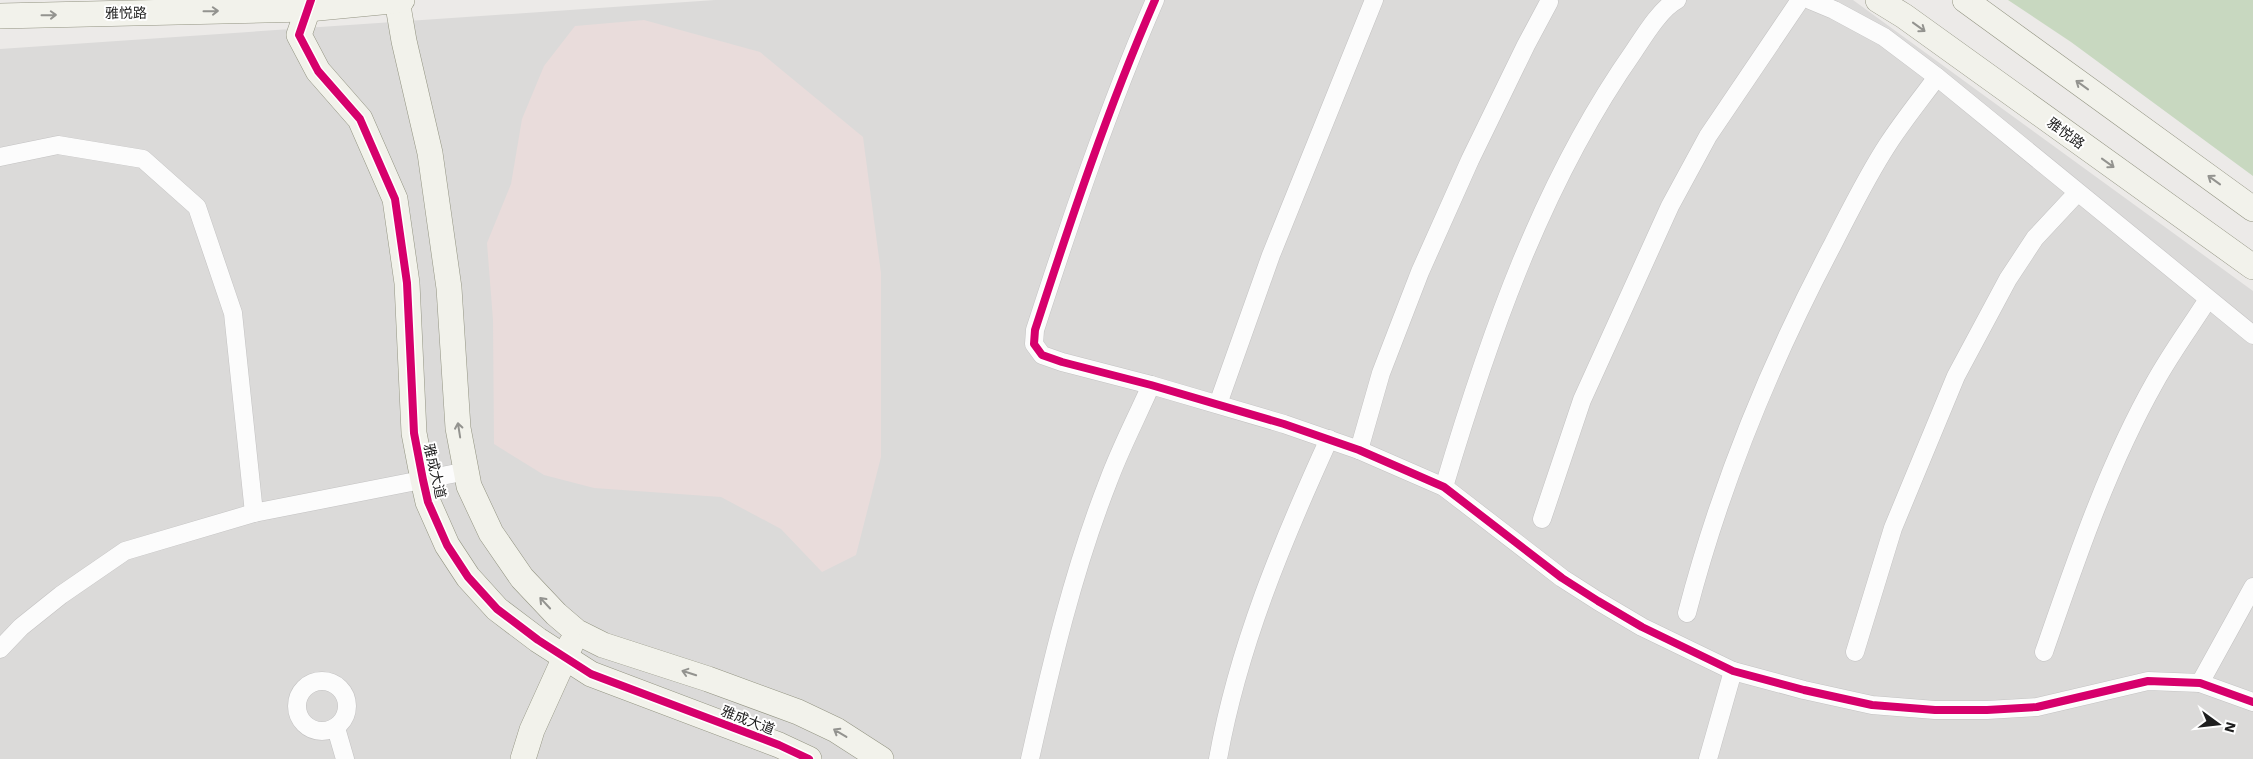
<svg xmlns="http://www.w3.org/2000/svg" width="2253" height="759" font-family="'Work Sans','Noto Sans SC',sans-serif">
<rect width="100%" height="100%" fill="#eceae8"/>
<polygon fill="#dbdad9" points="715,0 1853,0 2253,291 2253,759 0,759 0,49"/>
<polygon fill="#e9dcdb" points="644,20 760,52 863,137 881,273 881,457 856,555 822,572 781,529 721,497 594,488 544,475 494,444 493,320 487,243 511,184 522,119 544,66 575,26"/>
<polygon fill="#c8d8c0" points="2008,0 2253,0 2253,176 2071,42"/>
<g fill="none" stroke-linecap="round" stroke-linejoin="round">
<g stroke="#c3c2c2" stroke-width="19">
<g id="street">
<path d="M1155 0C1108 108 1071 219 1035 330L1034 344 1042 355 1062 362 1151 385 1284 424 1359 450 1444 487 1562 578 1598 601 1642 627 1733 671 1804 690 1872 705 1935 710H1987L2037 707 2148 681 2200 683 2253 702"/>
<polyline points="1810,0 1834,10 1884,37 1937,77 2253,335"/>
<polyline points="0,157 58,145 143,159 197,207 233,313 254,513"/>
<polyline points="1218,404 1271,255 1374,0"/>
<polyline points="1359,450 1381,373 1420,272 1470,160 1526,45 1549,2"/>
<path d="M1444 487C1489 336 1542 182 1634 51 1644 36 1661 8 1677 0"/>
<polyline points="1542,519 1582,400 1670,206 1708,136 1800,0"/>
<path d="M1687 613C1721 482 1770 363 1833 244 1850 211 1867 176 1888 144 1903 121 1920 100 1937 77"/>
<polyline points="0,649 21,627 61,595 125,551 254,513 467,471"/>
<polyline points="1855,652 1893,528 1956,376 2008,279 2035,238 2077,193"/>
<path d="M2044 652C2076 560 2107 467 2155 382 2171 353 2191 326 2208 299"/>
<circle cx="322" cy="706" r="25"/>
<polyline points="2200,683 2253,587"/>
<polyline points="336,728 345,759"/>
<path d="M1030 759C1051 665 1073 571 1108 482 1120 449 1137 417 1151 385"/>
<path d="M1218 759C1238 647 1282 542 1329 439"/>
<polyline points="1708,759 1733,671"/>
</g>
</g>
<g stroke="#939482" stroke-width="26">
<g id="secondary">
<polyline points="311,0 299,35 318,71 360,119 395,199 407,283 414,433 423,480 428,502 447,545 468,577 497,609 538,640 591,674 779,745 809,759"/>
<polyline points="397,0 404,41 430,153 449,288 458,428 469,486 491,533 522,578 556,614 577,632 603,645 708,679 798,712 836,730 881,759"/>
<polyline points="1878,0 1904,16 2253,267"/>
<polyline points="1965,0 2253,209"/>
<polyline points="0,16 308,9 402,0"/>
<polyline points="523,759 532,730 571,644"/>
</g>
</g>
<use href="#street" stroke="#fcfcfc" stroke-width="18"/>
<use href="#secondary" stroke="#f2f2eb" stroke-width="25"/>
<g stroke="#fff" stroke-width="11">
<g id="cycleway">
<polyline points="311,0 299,35 318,71 360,119 395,199 407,283 414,433 423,480 428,502 447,545 468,577 497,609 538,640 591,674 779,745 809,759"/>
<path d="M1155 0C1108 108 1071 219 1035 330L1034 344 1042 355 1062 362 1151 385 1284 424 1359 450 1444 487 1562 578 1598 601 1642 627 1733 671 1804 690 1872 705 1935 710H1987L2037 707 2148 681 2200 683 2253 702"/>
</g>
</g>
<use href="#cycleway" stroke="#d6006c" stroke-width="8"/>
</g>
<defs><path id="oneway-shaft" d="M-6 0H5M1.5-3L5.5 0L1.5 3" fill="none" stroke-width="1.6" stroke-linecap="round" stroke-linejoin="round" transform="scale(1.25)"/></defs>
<g stroke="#93938f">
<use href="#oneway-shaft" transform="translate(211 11) rotate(-1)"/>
<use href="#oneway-shaft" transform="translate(49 15) rotate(-1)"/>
<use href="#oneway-shaft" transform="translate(1919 27) rotate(36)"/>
<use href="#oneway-shaft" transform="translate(2082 85) rotate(-144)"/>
<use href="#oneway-shaft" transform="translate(2108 163) rotate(36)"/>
<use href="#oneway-shaft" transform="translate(2214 180) rotate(-144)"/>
<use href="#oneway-shaft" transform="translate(459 430) rotate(-99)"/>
<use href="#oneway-shaft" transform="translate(545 603) rotate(-133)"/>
<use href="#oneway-shaft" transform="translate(689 673) rotate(-162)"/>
<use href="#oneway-shaft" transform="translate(840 733) rotate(-149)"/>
</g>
<g text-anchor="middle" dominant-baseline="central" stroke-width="4" stroke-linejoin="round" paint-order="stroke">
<g font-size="14" fill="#1e1e1e" stroke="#fff">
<text transform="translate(126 13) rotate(-1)">雅悦路</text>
<text transform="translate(2066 133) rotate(36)">雅悦路</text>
<text transform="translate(435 471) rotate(77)">雅成大道</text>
<text transform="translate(748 720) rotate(21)">雅成大道</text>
</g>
</g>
<g transform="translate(2218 724) rotate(105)" stroke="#ffffff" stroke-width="4" paint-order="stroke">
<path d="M0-4L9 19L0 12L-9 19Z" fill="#1e1e1e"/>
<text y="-8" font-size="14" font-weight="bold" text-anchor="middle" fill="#1e1e1e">N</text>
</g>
</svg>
